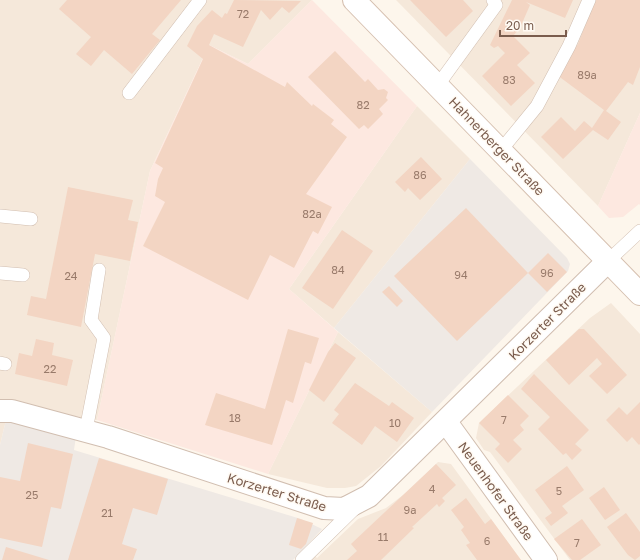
<svg xmlns="http://www.w3.org/2000/svg" width="640" height="560" font-family="'Golos Text',sans-serif">
<rect width="100%" height="100%" fill="#fdf6ec"/>
<g fill="#f5e8da">
<polygon points="0,0 312,0 248,64 209,45 150,171 97,420 0,403"/>
<polygon points="396,0 640,0 640,113 598,206"/>
<polygon points="417,106 470,159 334,328 289,289"/>
<polygon points="611,303 640,334 640,560 570,560 490,452 484,450 476,438 479,423 590,318"/>
<polygon points="338,332 432,412 381,466 356,486 345,488 327,488 268,474"/>
<polygon points="0,418 6,420 0,445"/>
<polygon points="438,462 451,464 521,560 308,560 313,554 317,558 358,519 386,508 407,492"/>
</g>
<g fill="#fde8e0">
<polygon points="312,0 417,106 289,289 338,332 268,474 97,420 150,171 209,45 248,64"/>
<polygon points="640,113 640,205 639,204 623,217 609,218 598,206"/>
</g>
<g fill="#efe9e4">
<polygon points="470,159 567,258 570,264 568,271 432,412 334,328"/>
<polygon points="6,420 76,436 74,450 301,519 322,529 293,560 0,560 0,445"/>
</g>
<g fill="#f3d5c3">
<polygon points="67,0 181,0 152,34 160,40 132,74 104,50 91,66 76,54 91,37 59,9"/>
<polygon points="234,0 301,1 289,13 282,7 270,20 261,10 243,47 214,34 209,45 285,87 287,82 312,106 313,104 334,120 331,124 347,137 306,194 332,207 318,234 313,231 294,268 270,255 248,300 143,246 165,202 155,196 158,179 163,168 155,163 203,59 187,46 197,26 212,10 222,18 225,13 227,14"/>
<polygon points="410,0 463,0 473,11 446,37"/>
<polygon points="512,0 573,0 565,18 526,2 530,5 520,28 513,36 530,53 517,65 535,83 511,106 482,76 505,53 498,46 494,48 490,45"/>
<polygon points="595,0 640,0 640,67 633,85 628,82 606,111 621,122 608,140 593,130 563,159 541,137 561,117 575,131 584,121 592,128 604,110 557,75 578,44"/>
<polygon points="335,51 365,82 368,79 378,90 384,89 388,92 386,98 388,100 379,109 383,114 368,129 364,125 359,129 308,77"/>
<polygon points="421,157 442,179 420,200 408,188 405,192 395,182"/>
<polygon points="68,187 133,200 128,220 138,222 130,261 95,254 81,327 27,315 31,296 46,299"/>
<polygon points="466,208 528,273 457,341 394,276"/>
<polygon points="342,230 373,251 333,309 302,288"/>
<polygon points="548,253 567,272 547,292 528,273"/>
<polygon points="389,286 403,301 397,307 382,292"/>
<polygon points="288,329 319,338 311,364 305,362 293,403 286,400 272,445 205,425 216,393 265,409"/>
<polygon points="579,329 584,329 627,375 607,394 589,376 602,364 597,358 569,385 546,360"/>
<polygon points="36,339 54,343 52,355 73,360 67,386 15,374 19,353 32,356"/>
<polygon points="335,343 356,358 324,402 309,390 328,352"/>
<polygon points="534,374 589,430 575,444 582,450 572,460 566,453 563,455 538,429 550,417 521,389"/>
<polygon points="355,383 389,406 392,402 414,418 397,442 375,426 362,445 332,423 339,414 334,410"/>
<polygon points="508,395 529,416 520,425 524,430 513,440 522,449 508,463 495,449 500,444 479,423"/>
<polygon points="640,402 640,444 639,445 632,437 627,442 606,420 619,407 627,415"/>
<polygon points="28,443 73,454 61,509 51,507 42,547 0,538 0,477 20,481"/>
<polygon points="99,458 168,479 157,515 133,508 122,544 137,549 133,560 68,560"/>
<polygon points="436,464 456,485 442,498 445,501 439,507 437,504 412,527 414,528 381,560 347,560 357,551 351,544"/>
<polygon points="567,466 584,490 562,506 568,513 551,526 545,518 552,513 535,490"/>
<polygon points="604,487 620,510 605,520 589,498"/>
<polygon points="466,498 485,524 491,519 521,560 477,560 466,545 470,543 461,530 464,527 451,510"/>
<polygon points="626,513 640,532 640,556 635,560 628,555 607,527"/>
<polygon points="297,518 313,523 306,544 301,549 289,545"/>
<polygon points="582,519 601,545 580,560 572,560 554,539"/>
<polygon points="6,547 49,560 2,560"/>
</g>
<g fill="none" stroke-linecap="round" stroke-linejoin="round">
<g stroke="#d1beb0" stroke-width="14">
<g id="lane">
<polyline points="438,85 496,5 493,0"/>
<polyline points="129,93 200,0"/>
<polyline points="501,150 537,106 569,46 589,0"/>
<polyline points="0,216 31,219"/>
<polyline points="608,261 640,231"/>
<polyline points="0,273 23,275"/>
<polyline points="0,363 5,364"/>
<polyline points="86,430 104,338 91,320 99,270"/>
<polyline points="302,560 355,508"/>
</g>
</g>
<g stroke="#d1beb0" stroke-width="24">
<g id="street">
<polyline points="0,411 12,411 108,437 324,508 344,509 369,496 608,261"/>
<polyline points="446,422 546,560"/>
</g>
</g>
<g stroke="#d6c0b0" stroke-width="24">
<polyline id="secondary" points="354,0 640,294"/>
</g>
<use href="#lane" stroke="#fff" stroke-width="13"/>
<use href="#street" stroke="#fff" stroke-width="22"/>
<use href="#secondary" stroke="#fff" stroke-width="22"/>
</g>
<g text-anchor="middle" dominant-baseline="central" stroke-width="3" stroke-linejoin="round" paint-order="stroke">
<g font-size="11" fill="#987a6a">
<text x="243" y="13">72</text>
<text x="587" y="74">89a</text>
<text x="509" y="79">83</text>
<text x="363" y="104">82</text>
<text x="420" y="174">86</text>
<text x="312" y="213">82a</text>
<text x="338" y="269">84</text>
<text x="547" y="272">96</text>
<text x="461" y="274">94</text>
<text x="71" y="275">24</text>
<text x="50" y="368">22</text>
<text x="235" y="417">18</text>
<text x="504" y="419">7</text>
<text x="395" y="422">10</text>
<text x="432" y="488">4</text>
<text x="559" y="490">5</text>
<text x="32" y="494">25</text>
<text x="410" y="509">9a</text>
<text x="107" y="512">21</text>
<text x="383" y="536">11</text>
<text x="487" y="540">6</text>
<text x="577" y="542">7</text>
</g>
<g font-size="13" fill="#7a5c4d" stroke="#fffaf3">
<text transform="translate(497 146) rotate(46)">Hahnerberger Straße</text>
<text transform="translate(547 321) rotate(-45)">Korzerter Straße</text>
<text transform="translate(496 491) rotate(54)">Neuenhofer Straße</text>
<text transform="translate(277 492) rotate(17)">Korzerter Straße</text>
</g>
</g>
<path d="M500 30v6h66v-6" fill="none" stroke="#7a5c4d" stroke-width="2"/>
<text x="506" y="30" font-size="12" fill="#7a5c4d" stroke="#fffaf3" stroke-width="3" paint-order="stroke">20 m</text>
</svg>
